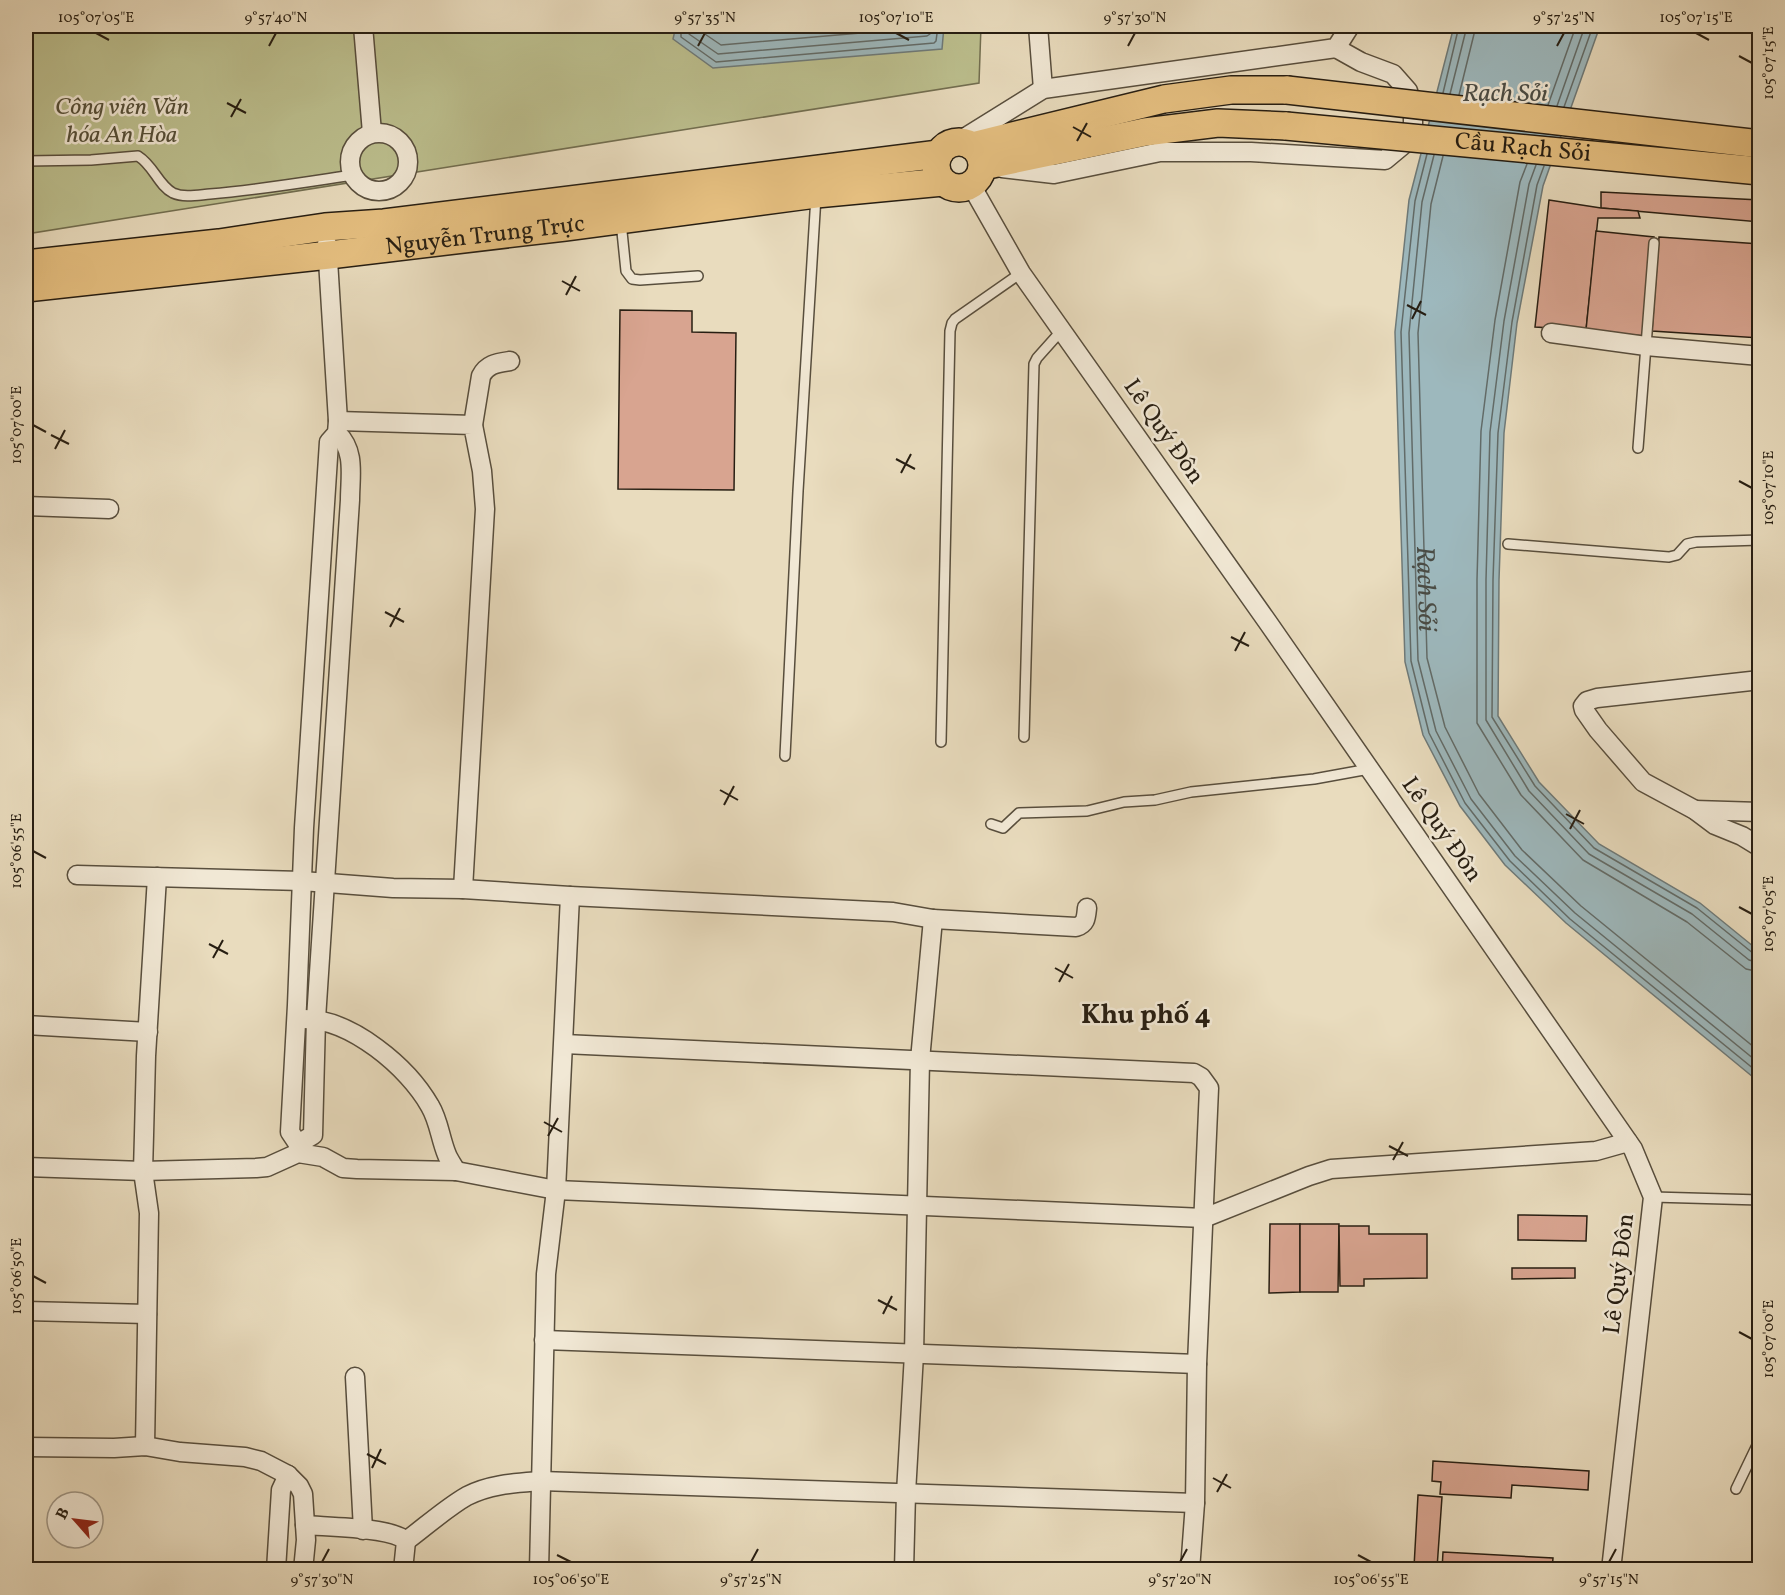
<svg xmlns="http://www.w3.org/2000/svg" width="1785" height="1595" font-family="Vollkorn,serif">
<rect width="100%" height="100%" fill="#e9dcbe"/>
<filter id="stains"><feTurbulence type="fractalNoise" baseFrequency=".00333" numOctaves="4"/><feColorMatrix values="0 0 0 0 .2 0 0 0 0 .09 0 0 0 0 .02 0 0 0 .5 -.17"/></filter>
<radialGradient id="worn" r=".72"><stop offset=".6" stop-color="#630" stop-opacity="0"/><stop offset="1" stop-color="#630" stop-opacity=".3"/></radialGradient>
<polygon fill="#bcbf8e" stroke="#726e50" stroke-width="1.5" points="26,26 981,26 979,83 26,234"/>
<g fill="#9db8bd" stroke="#6e7a79" stroke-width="1.5">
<polygon points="676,26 944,26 942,49 713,68 673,39"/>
<polygon points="1454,26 1600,26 1543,186 1517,323 1504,433 1499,580 1498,716 1539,782 1599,844 1700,903 1759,951 1759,1082 1566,923 1505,865 1460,806 1423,735 1405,662 1395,332 1409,200"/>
</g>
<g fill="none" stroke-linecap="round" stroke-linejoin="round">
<g stroke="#626b68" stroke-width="1.5">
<polyline points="681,26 681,37 716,62 934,43 936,41 938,26"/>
<polyline points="689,26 689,34 718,54 927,36 930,34 930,26"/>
<polyline points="698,26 699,30 721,45 919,28 921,26"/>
<polyline points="1443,93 1459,26"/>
<polyline points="1450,94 1467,26"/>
<polyline points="1459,95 1476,26"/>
<polyline points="1548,105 1576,26"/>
<polyline points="1557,106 1585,26"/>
<polyline points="1564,107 1593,26"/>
<polyline points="1427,154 1415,201 1401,332 1411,661 1429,733 1465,803 1510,861 1570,919 1760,1074"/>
<polyline points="1434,155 1422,202 1409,333 1418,660 1436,731 1471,799 1515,856 1575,913 1760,1064"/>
<path id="s1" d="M1443 156 1431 204 1418 333 1427 658 1445 727 1479 794 1522 850 1581 906 1760 1052"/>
<polyline points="1527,164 1520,182 1495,320 1481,431 1477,580 1477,723 1521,795 1583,860 1687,922 1746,969 1760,972"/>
<polyline points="1536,165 1529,184 1504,321 1490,432 1486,580 1486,720 1529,791 1589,854 1692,914 1749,960 1760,963"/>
<polyline points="1544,166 1537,185 1512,322 1498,433 1493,580 1492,717 1535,786 1594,848 1697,908 1754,954 1760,956"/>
</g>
</g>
<g fill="#d8a490" stroke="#271e12" stroke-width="1.5">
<polygon points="1601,192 1760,200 1760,222 1601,208"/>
<polygon points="1549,200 1601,208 1638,211 1640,218 1598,218 1586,330 1535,327"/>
<polygon points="1596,231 1654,237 1644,336 1586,330"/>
<polygon points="1659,237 1760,244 1760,338 1652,331"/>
<polygon points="620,310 692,311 692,332 736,333 734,490 618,489"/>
<polygon points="1518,1215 1587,1216 1586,1241 1518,1240"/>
<polygon points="1270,1224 1300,1224 1300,1292 1269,1293"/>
<polygon points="1300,1224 1339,1224 1338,1292 1300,1292"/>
<polygon points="1339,1226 1369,1226 1369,1234 1427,1234 1427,1278 1364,1279 1364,1286 1340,1286"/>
<polygon points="1512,1268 1575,1268 1575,1278 1512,1279"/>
<polygon points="1433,1461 1589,1471 1588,1490 1512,1485 1511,1498 1440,1494 1441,1482 1432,1481"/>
<polygon points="1418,1495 1442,1497 1437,1568 1414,1567"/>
<polygon points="1443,1552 1553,1558 1552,1570 1442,1570"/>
</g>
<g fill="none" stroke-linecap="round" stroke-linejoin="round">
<g stroke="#584e3d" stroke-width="12">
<g id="service">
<path d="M26 161 91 160 138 156C154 166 158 185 173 193 184 198 198 195 210 194 258 190 306 182 353 175"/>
<polyline points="621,222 626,271 632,279 640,280 698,276"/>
<polyline points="1638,448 1654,243"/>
<polyline points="1508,544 1669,557 1677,555 1687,544 1696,542 1760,540"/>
<polyline points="1024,737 1034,364 1037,358 1062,330"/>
<polyline points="941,742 950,331 952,323 955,319 1021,273"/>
<polyline points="785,756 798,491 816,196"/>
<polyline points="991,824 1003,828 1019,813 1087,811 1124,802 1155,800 1191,792 1314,779 1369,769"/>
<polyline points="1653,1197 1760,1200"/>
<polyline points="1736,1489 1760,1439"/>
</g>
</g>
<g stroke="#584e3d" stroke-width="21">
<g id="minor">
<polyline points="363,26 372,133"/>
<polyline points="1038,26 1043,89"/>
<circle cx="379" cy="162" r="29"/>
<polyline points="958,142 1043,89 1336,48 1350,26"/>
<polyline points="1002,168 1054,174 1160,152 1251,152 1385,160 1403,145 1413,131 1413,112 1408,91 1393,74 1361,62 1336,48"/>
<polyline points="971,185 1021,273 1269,624 1633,1149 1653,1197 1611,1570"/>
<polyline points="1551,333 1646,346 1760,356"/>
<polyline points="338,421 473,425 482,471 485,509 463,889"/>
<path d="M473 425 481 376C487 364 497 363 510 361"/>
<polyline points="26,506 109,509"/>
<polyline points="1760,680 1597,698 1587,701 1583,706 1584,710 1598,730 1643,782 1695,810 1715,825 1742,836 1760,847"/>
<polyline points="1695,810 1760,812"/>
<path d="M77 875 302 881 393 888 463 889 570 896 893 912 933 919 1076 927C1086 924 1086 918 1087 908"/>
<path d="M304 1019C351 1019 408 1067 430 1106 439 1121 440 1138 447 1155 449 1160 453 1165 456 1171"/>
<polyline points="26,1025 148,1032"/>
<polyline points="564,1044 1194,1073 1201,1077 1209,1088 1197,1364 1195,1503 1190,1570"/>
<path d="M298 1144 313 1135 316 1019 350 500C350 476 356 451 337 433"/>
<polyline points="298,1153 298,1144 290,1132 297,1005 304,828 329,442 337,433 338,421 327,244"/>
<polyline points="26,1167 143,1171 256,1168 267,1167 298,1153 323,1157 343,1168 357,1169 456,1171 556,1190 1204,1218 1309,1176 1331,1169 1596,1151 1628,1142"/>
<polyline points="26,1311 147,1314"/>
<polyline points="544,1340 1197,1364"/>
<polyline points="355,1377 363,1530"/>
<polyline points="145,1446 149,1213 143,1171 144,1135 146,1056 157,877"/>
<polyline points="26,1447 114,1448 145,1446 180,1452 245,1457 261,1461 288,1475 299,1486 303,1494 306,1540 303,1570"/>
<path d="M305 1525C326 1527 392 1527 406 1541L403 1570"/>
<path d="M406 1541C425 1527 446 1508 467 1496 490 1484 516 1483 541 1481L1195 1503"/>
<polyline points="276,1570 281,1490 288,1475"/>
<polyline points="539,1570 546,1274 556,1190 570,896"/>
<polyline points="904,1570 906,1493 914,1354 920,1060 933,919"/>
</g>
</g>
<g stroke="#271e12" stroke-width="30">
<g id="primary">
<circle cx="959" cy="165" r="23"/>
<polyline points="972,146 1164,99 1231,90 1287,90"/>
<polyline points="983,166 1145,132 1218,123 1286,126"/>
<polyline points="26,264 219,243 325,227 384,223 939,154"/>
<path id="s2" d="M26 288 329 255 565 227 816 194 943 182"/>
</g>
</g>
<use href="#service" stroke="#f1e8d5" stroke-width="9"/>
<use href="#minor" stroke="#f1e8d5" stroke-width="18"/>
<use href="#primary" stroke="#e4be7f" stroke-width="27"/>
<g stroke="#271e12" stroke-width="30" stroke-linecap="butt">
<g id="primary-bridge">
<polyline points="1287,90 1760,144"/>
<path id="s3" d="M1286 126 1760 171"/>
</g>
</g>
<use href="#primary-bridge" stroke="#e4be7f" stroke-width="27"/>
</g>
<path fill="none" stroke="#271e12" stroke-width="2" d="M96 33 109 40M896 33 909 40M1696 33 1709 40M269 46 276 33M698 46 705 33M1128 46 1135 33M1557 46 1564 33M1739 56 1752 63M227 103 246 113M231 117 241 99M1073 127 1091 137M1077 141 1087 123M562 281 580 291M566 295 576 276M1407 305 1426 315M1412 319 1421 301M33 425 46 432M51 435 69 444M55 449 65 430M896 459 915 469M901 473 911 454M1739 481 1752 488M385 612 404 622M390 627 400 608M1231 637 1249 646M1235 651 1245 632M720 790 738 800M724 805 734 786M1566 814 1584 824M1570 829 1580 810M33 851 46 858M1739 907 1752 914M209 944 228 954M213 958 223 940M1055 968 1073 978M1059 982 1069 964M544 1122 562 1132M548 1136 558 1118M1389 1146 1408 1156M1393 1160 1403 1142M33 1276 46 1283M878 1300 897 1310M883 1314 892 1296M1739 1332 1752 1339M367 1454 386 1464M372 1468 381 1449M1213 1478 1231 1488M1217 1492 1227 1474M557 1555 571 1562M1358 1555 1371 1562M322 1562 329 1549M751 1562 758 1549M1180 1562 1187 1549M1609 1562 1616 1549"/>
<g text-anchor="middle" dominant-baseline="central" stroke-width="5" stroke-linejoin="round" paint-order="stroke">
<g font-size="24" font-style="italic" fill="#544e37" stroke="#f1e8d5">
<text x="122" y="108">Công viên Văn<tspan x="122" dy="28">hóa An Hòa</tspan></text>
</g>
<g font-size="24" fill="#271e12" stroke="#f1e8d5">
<text stroke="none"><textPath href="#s3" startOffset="238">Cầu Rạch Sỏi</textPath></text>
<text stroke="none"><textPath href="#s2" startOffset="462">Nguyễn Trung Trực</textPath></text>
<text transform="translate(1163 432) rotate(55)">Lê Quý Đôn</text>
<text transform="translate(1441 830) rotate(55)">Lê Quý Đôn</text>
<text transform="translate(1620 1274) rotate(-83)">Lê Quý Đôn</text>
</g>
<g font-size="26" font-style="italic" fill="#4a4c45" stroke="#f1e8d5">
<text x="1505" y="94">Rạch Sỏi</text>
<text stroke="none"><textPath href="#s1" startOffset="435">Rạch Sỏi</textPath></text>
</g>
<g font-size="27" font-weight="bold" fill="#271e12" stroke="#f1e8d5">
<text x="1146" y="1016">Khu phố 4</text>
</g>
</g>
<rect width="1785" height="1595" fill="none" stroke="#e9dcbe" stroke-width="66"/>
<g transform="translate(75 1520) rotate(298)"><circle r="28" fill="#f1e8d5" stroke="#a09787" stroke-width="1.5"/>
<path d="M0-4.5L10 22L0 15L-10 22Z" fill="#8f2418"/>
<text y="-9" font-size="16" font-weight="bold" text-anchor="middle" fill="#271e12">B</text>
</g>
<rect x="33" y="33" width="1719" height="1529" fill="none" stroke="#271e12" stroke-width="2"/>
<g font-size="15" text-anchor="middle" fill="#271e12">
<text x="96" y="22">105°07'05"E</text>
<text x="276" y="22">9°57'40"N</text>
<text x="705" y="22">9°57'35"N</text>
<text x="896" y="22">105°07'10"E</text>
<text x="1135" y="22">9°57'30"N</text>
<text x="1564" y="22">9°57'25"N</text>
<text x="1696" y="22">105°07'15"E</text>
<text transform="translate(1768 63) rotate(-90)" y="5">105°07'15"E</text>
<text transform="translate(16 425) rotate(-90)" y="5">105°07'00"E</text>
<text transform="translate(1768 488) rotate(-90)" y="5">105°07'10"E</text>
<text transform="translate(16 851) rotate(-90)" y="5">105°06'55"E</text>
<text transform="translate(1768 914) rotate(-90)" y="5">105°07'05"E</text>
<text transform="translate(16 1276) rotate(-90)" y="5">105°06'50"E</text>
<text transform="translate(1768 1339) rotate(-90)" y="5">105°07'00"E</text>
<text x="322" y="1584">9°57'30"N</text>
<text x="571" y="1584">105°06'50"E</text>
<text x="751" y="1584">9°57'25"N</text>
<text x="1180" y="1584">9°57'20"N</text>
<text x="1371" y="1584">105°06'55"E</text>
<text x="1609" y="1584">9°57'15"N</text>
</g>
<rect width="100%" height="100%" filter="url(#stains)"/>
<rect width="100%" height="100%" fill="url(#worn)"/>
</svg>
